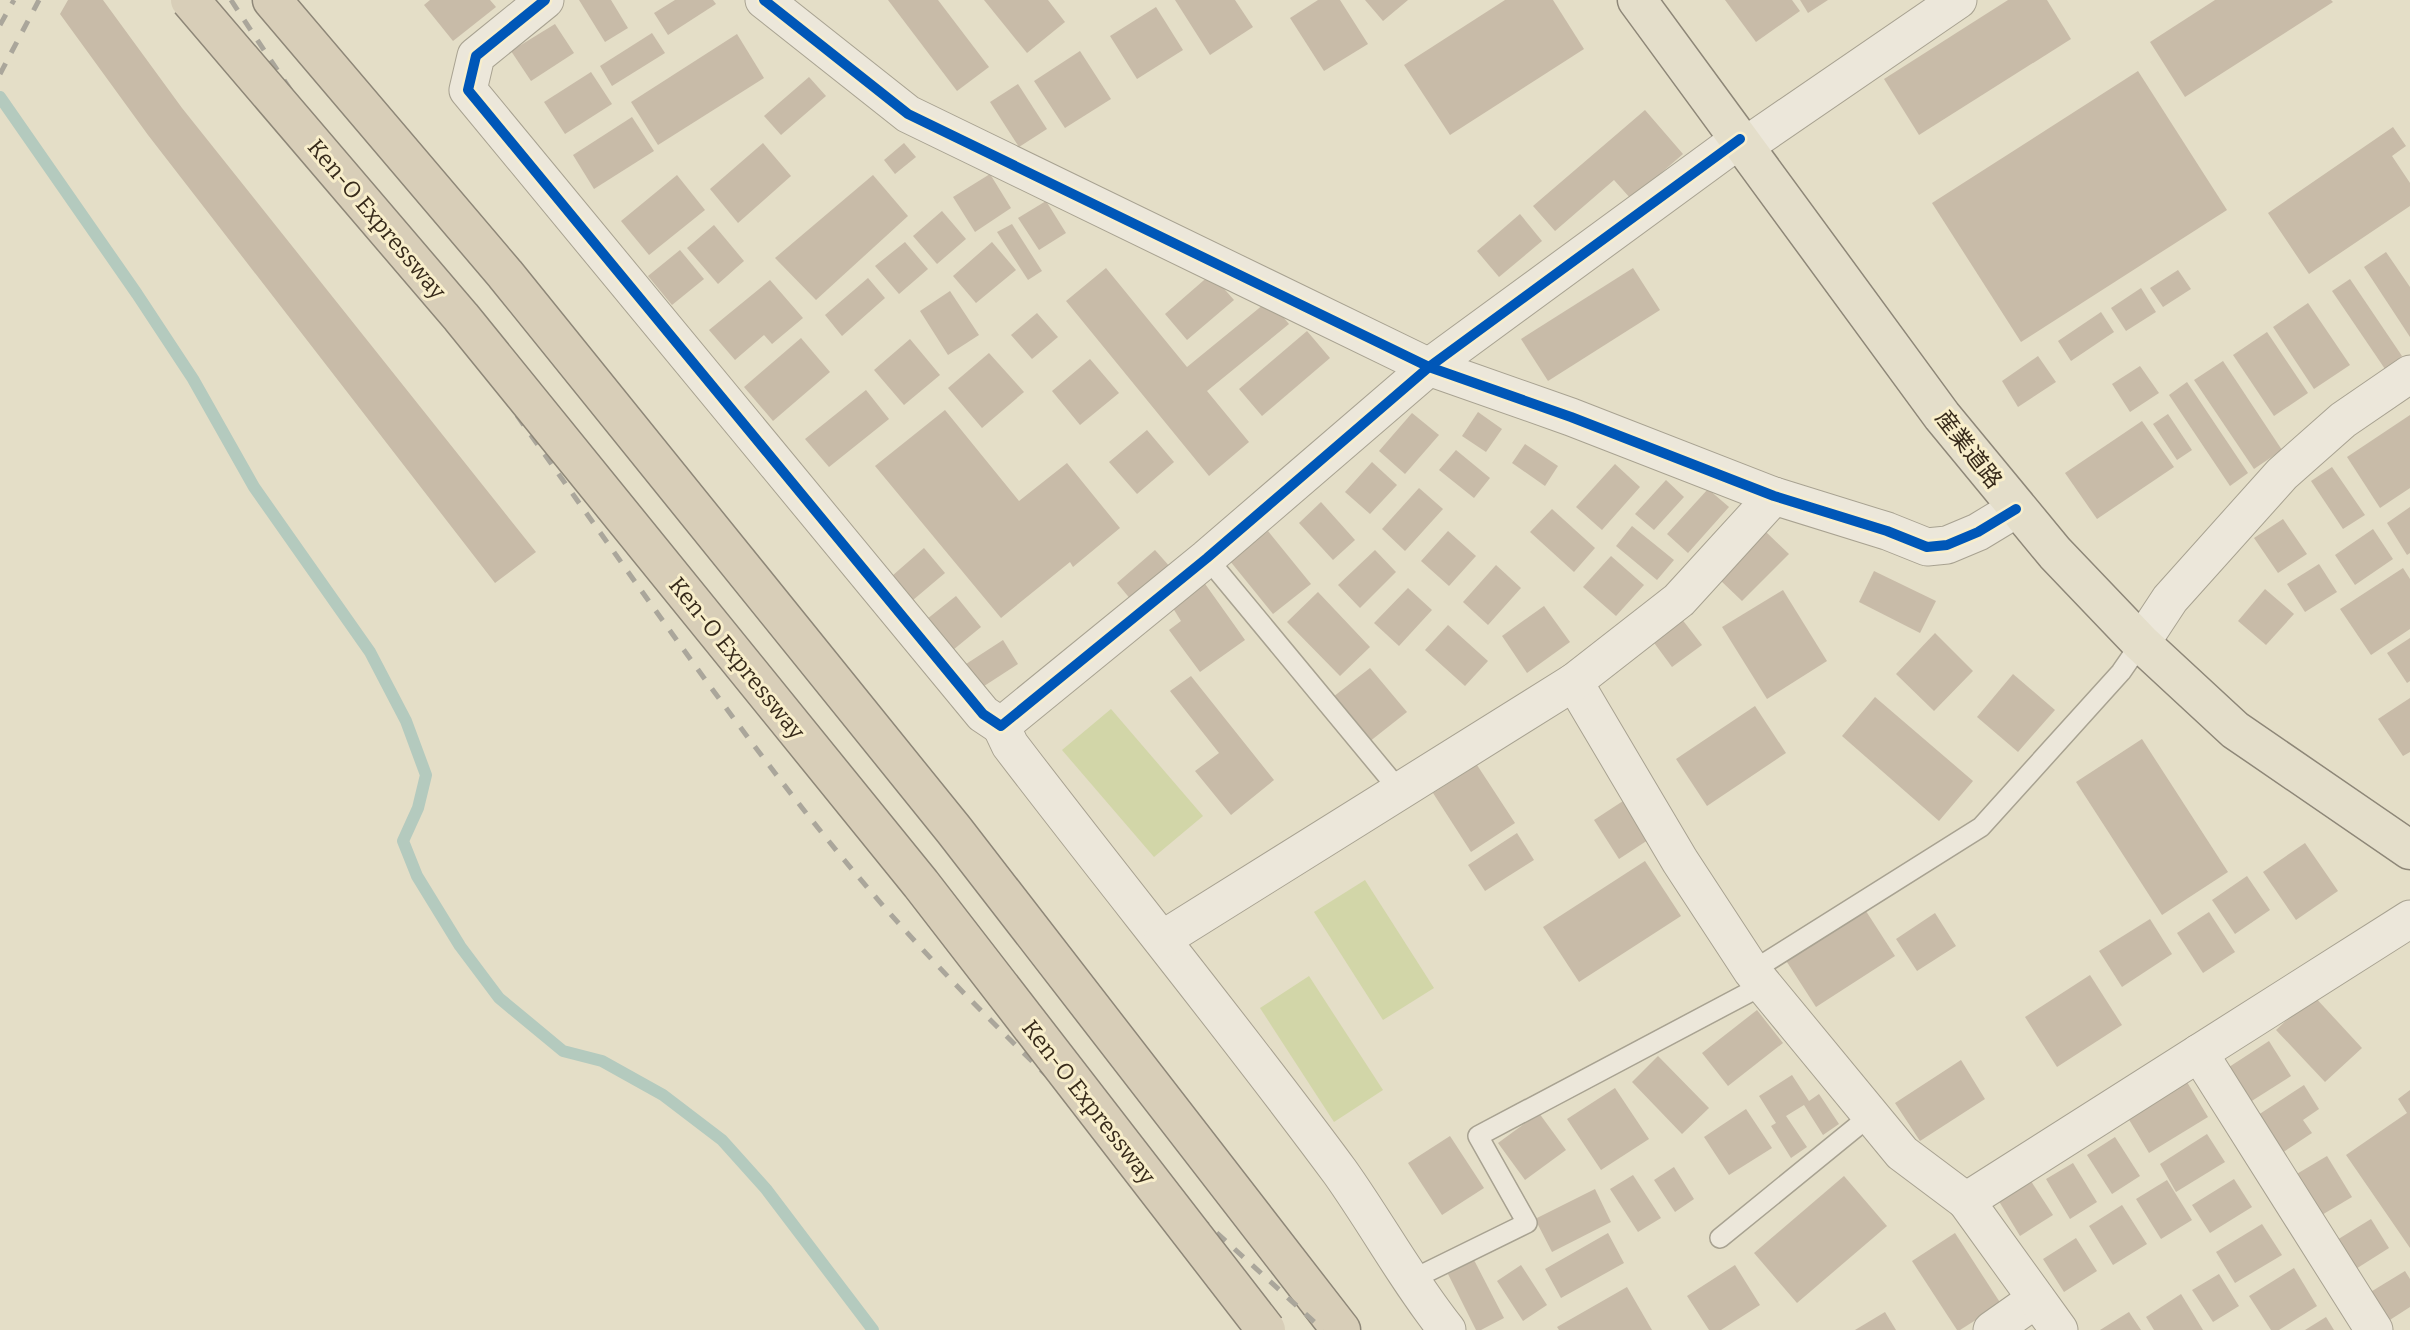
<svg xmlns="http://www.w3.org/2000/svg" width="2410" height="1330" font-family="Bitter,'Noto Sans JP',serif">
<rect width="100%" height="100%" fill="#e4dec7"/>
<g fill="#d2d6a8">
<polygon points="1111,709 1203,816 1154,857 1062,750"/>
<polygon points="1365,880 1434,988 1383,1020 1314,912"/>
<polygon points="1309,976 1383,1090 1334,1122 1260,1008"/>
</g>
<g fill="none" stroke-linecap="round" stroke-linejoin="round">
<polyline stroke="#b4cabe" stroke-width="12" points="0,97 137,294 193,379 254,487 370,652 406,721 426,775 418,808 403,841 417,876 460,946 499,998 563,1051 602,1061 663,1095 722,1140 766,1189 873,1330"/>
</g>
<g fill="#c8bba8">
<polygon points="68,0 103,0 182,108 536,552 495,583 148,135 60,14"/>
<polygon points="430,0 490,0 496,7 453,41 424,5"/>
<polygon points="579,0 611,0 628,28 605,42"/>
<polygon points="675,0 713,0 716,4 668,35 654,13"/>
<polygon points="888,0 938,0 989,67 957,91"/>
<polygon points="984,0 1048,0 1065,22 1027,53"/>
<polygon points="1175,0 1235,0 1253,27 1210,55"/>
<polygon points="1318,0 1340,0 1368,44 1324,71 1290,18"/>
<polygon points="1365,0 1408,0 1383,21"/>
<polygon points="1505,0 1553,0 1584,49 1450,135 1404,65"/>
<polygon points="1725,0 1792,0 1800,11 1756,42"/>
<polygon points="1800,0 1828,0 1808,13"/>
<polygon points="2008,0 2047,0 2071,39 1919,135 1884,79"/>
<polygon points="2215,0 2331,0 2333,2 2185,97 2150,42"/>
<polygon points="1156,7 1183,50 1137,79 1110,36"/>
<polygon points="555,24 574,53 531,81 511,51"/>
<polygon points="652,33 665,53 612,86 600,66"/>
<polygon points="737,34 764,78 658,145 631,102"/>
<polygon points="1080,51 1111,99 1065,128 1034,81"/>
<polygon points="2138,71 2227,210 2021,342 1932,203"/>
<polygon points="591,72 612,104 565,134 544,102"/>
<polygon points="809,77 826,96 781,135 764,116"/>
<polygon points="1018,84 1047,129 1019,147 990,102"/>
<polygon points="1645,110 1683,154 1631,199 1614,180 1555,231 1533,206"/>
<polygon points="632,117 654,151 594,189 573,155"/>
<polygon points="2393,127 2406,146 2392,156 2410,183 2410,206 2309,274 2268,213"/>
<polygon points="763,143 791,176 738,223 710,189"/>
<polygon points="904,143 916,157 895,174 884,160"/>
<polygon points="990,174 1011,208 975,232 953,197"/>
<polygon points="677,175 705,210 649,255 621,221"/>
<polygon points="873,175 908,216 816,300 775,258"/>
<polygon points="1046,201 1066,233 1039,250 1018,218"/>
<polygon points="942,211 966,239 937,264 913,236"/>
<polygon points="1520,214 1542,241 1499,277 1477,251"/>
<polygon points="1012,224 1042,271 1028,280 997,232"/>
<polygon points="714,225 744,261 718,284 687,248"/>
<polygon points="905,242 928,269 899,294 875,266"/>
<polygon points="992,242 1016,270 976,303 953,276"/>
<polygon points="680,250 704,279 672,305 648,276"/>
<polygon points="2386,252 2410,287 2410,337 2364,267"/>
<polygon points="1106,268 1187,367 1269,300 1289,324 1207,391 1249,442 1209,476 1066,301"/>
<polygon points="1633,268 1660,310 1548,381 1521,339"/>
<polygon points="2178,270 2191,289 2163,307 2150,288"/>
<polygon points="1211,274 1234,300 1187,340 1165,314"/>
<polygon points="868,278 885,298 842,336 825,315"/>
<polygon points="2350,279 2402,356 2385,369 2332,291"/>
<polygon points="770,280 803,318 772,344 764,335 735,360 709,330"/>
<polygon points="2141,288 2156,312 2126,331 2111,308"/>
<polygon points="950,291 979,335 948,355 920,311"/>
<polygon points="2308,303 2350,365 2314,389 2273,327"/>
<polygon points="2101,312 2114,332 2071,361 2058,341"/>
<polygon points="1037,313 1058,337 1032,359 1011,335"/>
<polygon points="1307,331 1330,358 1262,416 1239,389"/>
<polygon points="2267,332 2308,393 2274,416 2233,355"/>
<polygon points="801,338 830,372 773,421 744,387"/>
<polygon points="910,339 940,375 904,405 874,370"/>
<polygon points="989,353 1024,392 982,428 948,388"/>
<polygon points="2038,356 2056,382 2018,407 2002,381"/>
<polygon points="1090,359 1119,393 1080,425 1052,391"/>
<polygon points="2223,361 2282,450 2254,469 2194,380"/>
<polygon points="2140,366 2159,393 2130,412 2112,384"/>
<polygon points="2187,382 2248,473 2230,486 2169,395"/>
<polygon points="866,390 889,419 829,467 805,439"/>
<polygon points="945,410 1019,501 1067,463 1120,528 1073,567 1070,562 1001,618 875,466"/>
<polygon points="1478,412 1502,429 1486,452 1462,436"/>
<polygon points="1412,413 1439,435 1405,474 1379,451"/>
<polygon points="2168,414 2192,450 2177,460 2153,424"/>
<polygon points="2410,415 2410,488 2380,508 2347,457"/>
<polygon points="2142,421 2174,467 2097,519 2065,473"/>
<polygon points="1147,430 1174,462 1137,494 1109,462"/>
<polygon points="1525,444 1558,466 1545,486 1512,463"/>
<polygon points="1456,450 1490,478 1474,498 1439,470"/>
<polygon points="1372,462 1397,485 1370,514 1345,492"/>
<polygon points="1615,464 1640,487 1602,530 1576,507"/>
<polygon points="2332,467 2365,515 2343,529 2311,481"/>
<polygon points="1666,480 1684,497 1654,530 1635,514"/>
<polygon points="1419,488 1443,509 1405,551 1382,529"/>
<polygon points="1708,489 1729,507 1688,553 1667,534"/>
<polygon points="1321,502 1355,540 1333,560 1299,523"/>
<polygon points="2410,507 2410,553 2407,555 2387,523"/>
<polygon points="1552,509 1595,548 1574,572 1530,532"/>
<polygon points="2283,519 2307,554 2278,573 2254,538"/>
<polygon points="1632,526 1674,560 1657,580 1616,546"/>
<polygon points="2373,529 2393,559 2355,585 2335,555"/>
<polygon points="1268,531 1311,584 1273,614 1230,561"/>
<polygon points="1448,531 1476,556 1449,586 1421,561"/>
<polygon points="1765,531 1789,554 1742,601 1719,579"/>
<polygon points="924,548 945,573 913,600 892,576"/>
<polygon points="1155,550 1171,568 1132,601 1117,583"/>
<polygon points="1375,550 1396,572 1360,608 1338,585"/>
<polygon points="1611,556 1644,585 1616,616 1583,587"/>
<polygon points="2319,564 2337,592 2305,612 2287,584"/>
<polygon points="1496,565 1521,588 1488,625 1463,602"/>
<polygon points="2403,568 2410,579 2410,629 2371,655 2340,609"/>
<polygon points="1874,571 1936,601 1920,633 1859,602"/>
<polygon points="1203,581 1245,640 1200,672 1169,630 1181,621 1171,605"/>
<polygon points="1408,588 1432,610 1399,646 1374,623"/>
<polygon points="2265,589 2294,614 2266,645 2238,621"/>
<polygon points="1783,590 1827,661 1767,699 1722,627"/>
<polygon points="1318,592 1370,647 1340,676 1287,622"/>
<polygon points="956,596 981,627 953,650 927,619"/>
<polygon points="1544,606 1570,642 1527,673 1502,636"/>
<polygon points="1681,618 1702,645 1672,667 1652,640"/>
<polygon points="1448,625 1488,661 1465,686 1425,650"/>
<polygon points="1935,633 1973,671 1934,711 1896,674"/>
<polygon points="2410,638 2410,681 2407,683 2387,653"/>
<polygon points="1003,640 1018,664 978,690 963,666"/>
<polygon points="1370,668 1407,712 1369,742 1333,697"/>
<polygon points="2013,674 2055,710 2018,752 1977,717"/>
<polygon points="1191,676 1274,780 1231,815 1195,771 1219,753 1170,691"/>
<polygon points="1875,697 1973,781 1939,821 1842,736"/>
<polygon points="2410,698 2410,752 2403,756 2378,719"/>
<polygon points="1755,706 1786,753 1707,806 1676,759"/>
<polygon points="2142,739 2228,872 2162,915 2076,782"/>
<polygon points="1477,765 1515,823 1471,852 1433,793"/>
<polygon points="1623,801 1648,840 1619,859 1594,820"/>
<polygon points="1517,833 1534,860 1485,891 1468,865"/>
<polygon points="2305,843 2338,891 2296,920 2263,872"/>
<polygon points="1645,861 1681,916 1579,982 1543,927"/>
<polygon points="2247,876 2270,910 2235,934 2212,900"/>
<polygon points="1864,908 1895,956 1816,1007 1785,959"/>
<polygon points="2209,912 2235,952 2203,973 2177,933"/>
<polygon points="1935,913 1956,946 1917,971 1896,939"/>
<polygon points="2150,919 2172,954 2122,987 2099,951"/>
<polygon points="2090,975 2122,1025 2057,1067 2025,1017"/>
<polygon points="2313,995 2362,1048 2325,1082 2276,1030"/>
<polygon points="1757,1010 1783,1043 1728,1086 1702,1053"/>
<polygon points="2269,1041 2291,1076 2247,1104 2226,1069"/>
<polygon points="1658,1056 1709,1108 1682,1134 1632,1082"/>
<polygon points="1961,1060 1985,1099 1920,1141 1895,1103"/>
<polygon points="1792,1075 1809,1101 1819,1094 1839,1124 1823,1135 1804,1105 1786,1116 1807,1147 1791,1158 1771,1126 1776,1123 1759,1096"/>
<polygon points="2187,1082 2208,1117 2149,1153 2128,1118"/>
<polygon points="2304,1085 2319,1109 2303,1120 2312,1133 2279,1155 2255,1117"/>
<polygon points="1615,1088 1649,1139 1601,1170 1567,1119"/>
<polygon points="2410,1090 2410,1248 2346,1155 2407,1113 2398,1099"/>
<polygon points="1746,1109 1772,1148 1729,1175 1704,1137"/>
<polygon points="1539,1113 1566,1150 1525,1180 1498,1143"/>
<polygon points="2207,1134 2225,1162 2176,1192 2160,1164"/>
<polygon points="1450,1136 1484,1188 1442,1215 1408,1163"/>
<polygon points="2115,1137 2140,1176 2112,1194 2087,1155"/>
<polygon points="2327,1156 2352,1197 2315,1219 2290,1178"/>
<polygon points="2073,1163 2097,1202 2070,1219 2046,1179"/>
<polygon points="1674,1167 1694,1199 1675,1212 1654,1180"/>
<polygon points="1633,1175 1661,1218 1638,1232 1610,1189"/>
<polygon points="1844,1176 1887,1226 1797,1303 1754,1253"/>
<polygon points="2029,1178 2053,1215 2020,1236 1997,1198"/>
<polygon points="2234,1179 2252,1207 2210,1233 2192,1205"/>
<polygon points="2167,1180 2192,1220 2161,1239 2136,1199"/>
<polygon points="1595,1189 1611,1222 1552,1252 1535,1219"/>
<polygon points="2122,1205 2147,1244 2113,1265 2089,1226"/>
<polygon points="2371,1219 2389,1248 2351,1272 2332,1243"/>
<polygon points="2262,1224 2282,1255 2235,1283 2216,1252"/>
<polygon points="1608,1233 1624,1263 1561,1298 1545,1269"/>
<polygon points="1955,1233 2001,1304 1960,1330 1957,1330 1912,1261"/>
<polygon points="2076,1238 2097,1271 2064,1292 2043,1259"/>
<polygon points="1474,1260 1504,1318 1481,1330 1476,1330 1448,1274"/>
<polygon points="1521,1265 1547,1305 1523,1321 1497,1281"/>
<polygon points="1735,1265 1760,1305 1721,1330 1709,1330 1687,1296"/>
<polygon points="2294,1268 2317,1306 2279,1330 2271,1330 2249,1296"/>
<polygon points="2405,1271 2410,1279 2410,1307 2382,1325 2364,1296"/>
<polygon points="2219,1274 2239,1306 2213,1322 2192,1290"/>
<polygon points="1627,1287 1652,1330 1559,1330 1557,1327"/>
<polygon points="2181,1294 2203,1330 2154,1330 2146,1317"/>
<polygon points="1885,1312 1896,1330 1855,1330"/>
<polygon points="2129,1312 2141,1330 2100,1330"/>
<polygon points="2326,1317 2334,1330 2305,1330"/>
</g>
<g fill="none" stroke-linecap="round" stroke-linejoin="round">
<g stroke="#a8a291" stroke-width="22">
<g id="service">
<polyline points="1207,558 1400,791"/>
<polyline points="1752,971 1981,827 2121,672 2141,643"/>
<polyline points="1720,1238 1871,1115"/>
<polyline points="1411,1280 1527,1223 1478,1136 1763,985"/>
</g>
</g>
<g stroke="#a8a291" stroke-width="39">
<g id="minor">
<polyline points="545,0 476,56 468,90 983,714 1001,726 1207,558 1429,367 1740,139"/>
<polyline points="764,0 908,114 1429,367 1571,417 1774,496 1887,531 1927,547 1947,545 1978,532 2016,509"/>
<polyline points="1745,146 1958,0"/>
<polyline points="2141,643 2170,599 2282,474 2343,420 2410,374"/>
<polyline points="1574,682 1680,861 1752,971 1902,1153 1966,1201"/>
<path d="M1001 726 1010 745C1119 888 1233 1027 1340 1172 1377 1224 1407 1280 1447 1330"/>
<polyline points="1163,939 1574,682 1679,600 1774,496"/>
<polyline points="2199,1053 2374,1330"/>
<polyline points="1992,1330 2036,1299"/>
<polyline points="2059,1330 1966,1201 2410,919"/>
</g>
</g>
<g stroke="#8e8778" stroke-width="41">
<polyline id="primary" points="1637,0 1942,416 2055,553 2141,643 2235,730 2410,850"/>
</g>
<g stroke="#8e8778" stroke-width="41">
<polyline id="motorway" points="272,0 505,274 954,830 1341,1330"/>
</g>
<use href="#service" stroke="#ece7da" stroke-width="19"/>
<use href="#minor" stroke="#ece7da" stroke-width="37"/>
<use href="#primary" stroke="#e4deca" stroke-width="38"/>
<use href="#motorway" stroke="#d8ceb8" stroke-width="38"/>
<g stroke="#aaa69b" stroke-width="5" stroke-dasharray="12 12" stroke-linecap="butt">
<path d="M231 0C342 170 460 335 577 500 676 639 773 780 886 909 1019 1060 1175 1193 1323 1330"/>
<polyline points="0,25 14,0"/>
<polyline points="0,74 39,0"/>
</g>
<g stroke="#8e8778" stroke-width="41" stroke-linecap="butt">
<polyline id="motorway-bridge" points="190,0 461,317 921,884 1266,1330"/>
</g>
<use href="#motorway-bridge" stroke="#d8ceb8" stroke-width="38"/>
<g stroke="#f8eecb" stroke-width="15">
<g id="cycleway">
<polyline points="545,0 476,56 468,90 983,714 1001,726 1207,558 1429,367 1740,139"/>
<polyline points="764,0 908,114 1429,367 1571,417 1774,496 1887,531 1927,547 1947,545 1978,532 2016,509"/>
</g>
</g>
<use href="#cycleway" stroke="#0057b8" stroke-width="10"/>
</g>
<g text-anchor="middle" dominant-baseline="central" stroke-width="6" stroke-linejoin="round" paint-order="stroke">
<g font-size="23" fill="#372a1a" stroke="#f8eecb">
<text transform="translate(377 219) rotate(50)">Ken-O Expressway</text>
<text transform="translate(1969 449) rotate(52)">産業道路</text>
<text transform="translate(737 658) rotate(51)">Ken-O Expressway</text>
<text transform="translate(1089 1102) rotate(52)">Ken-O Expressway</text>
</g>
</g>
</svg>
